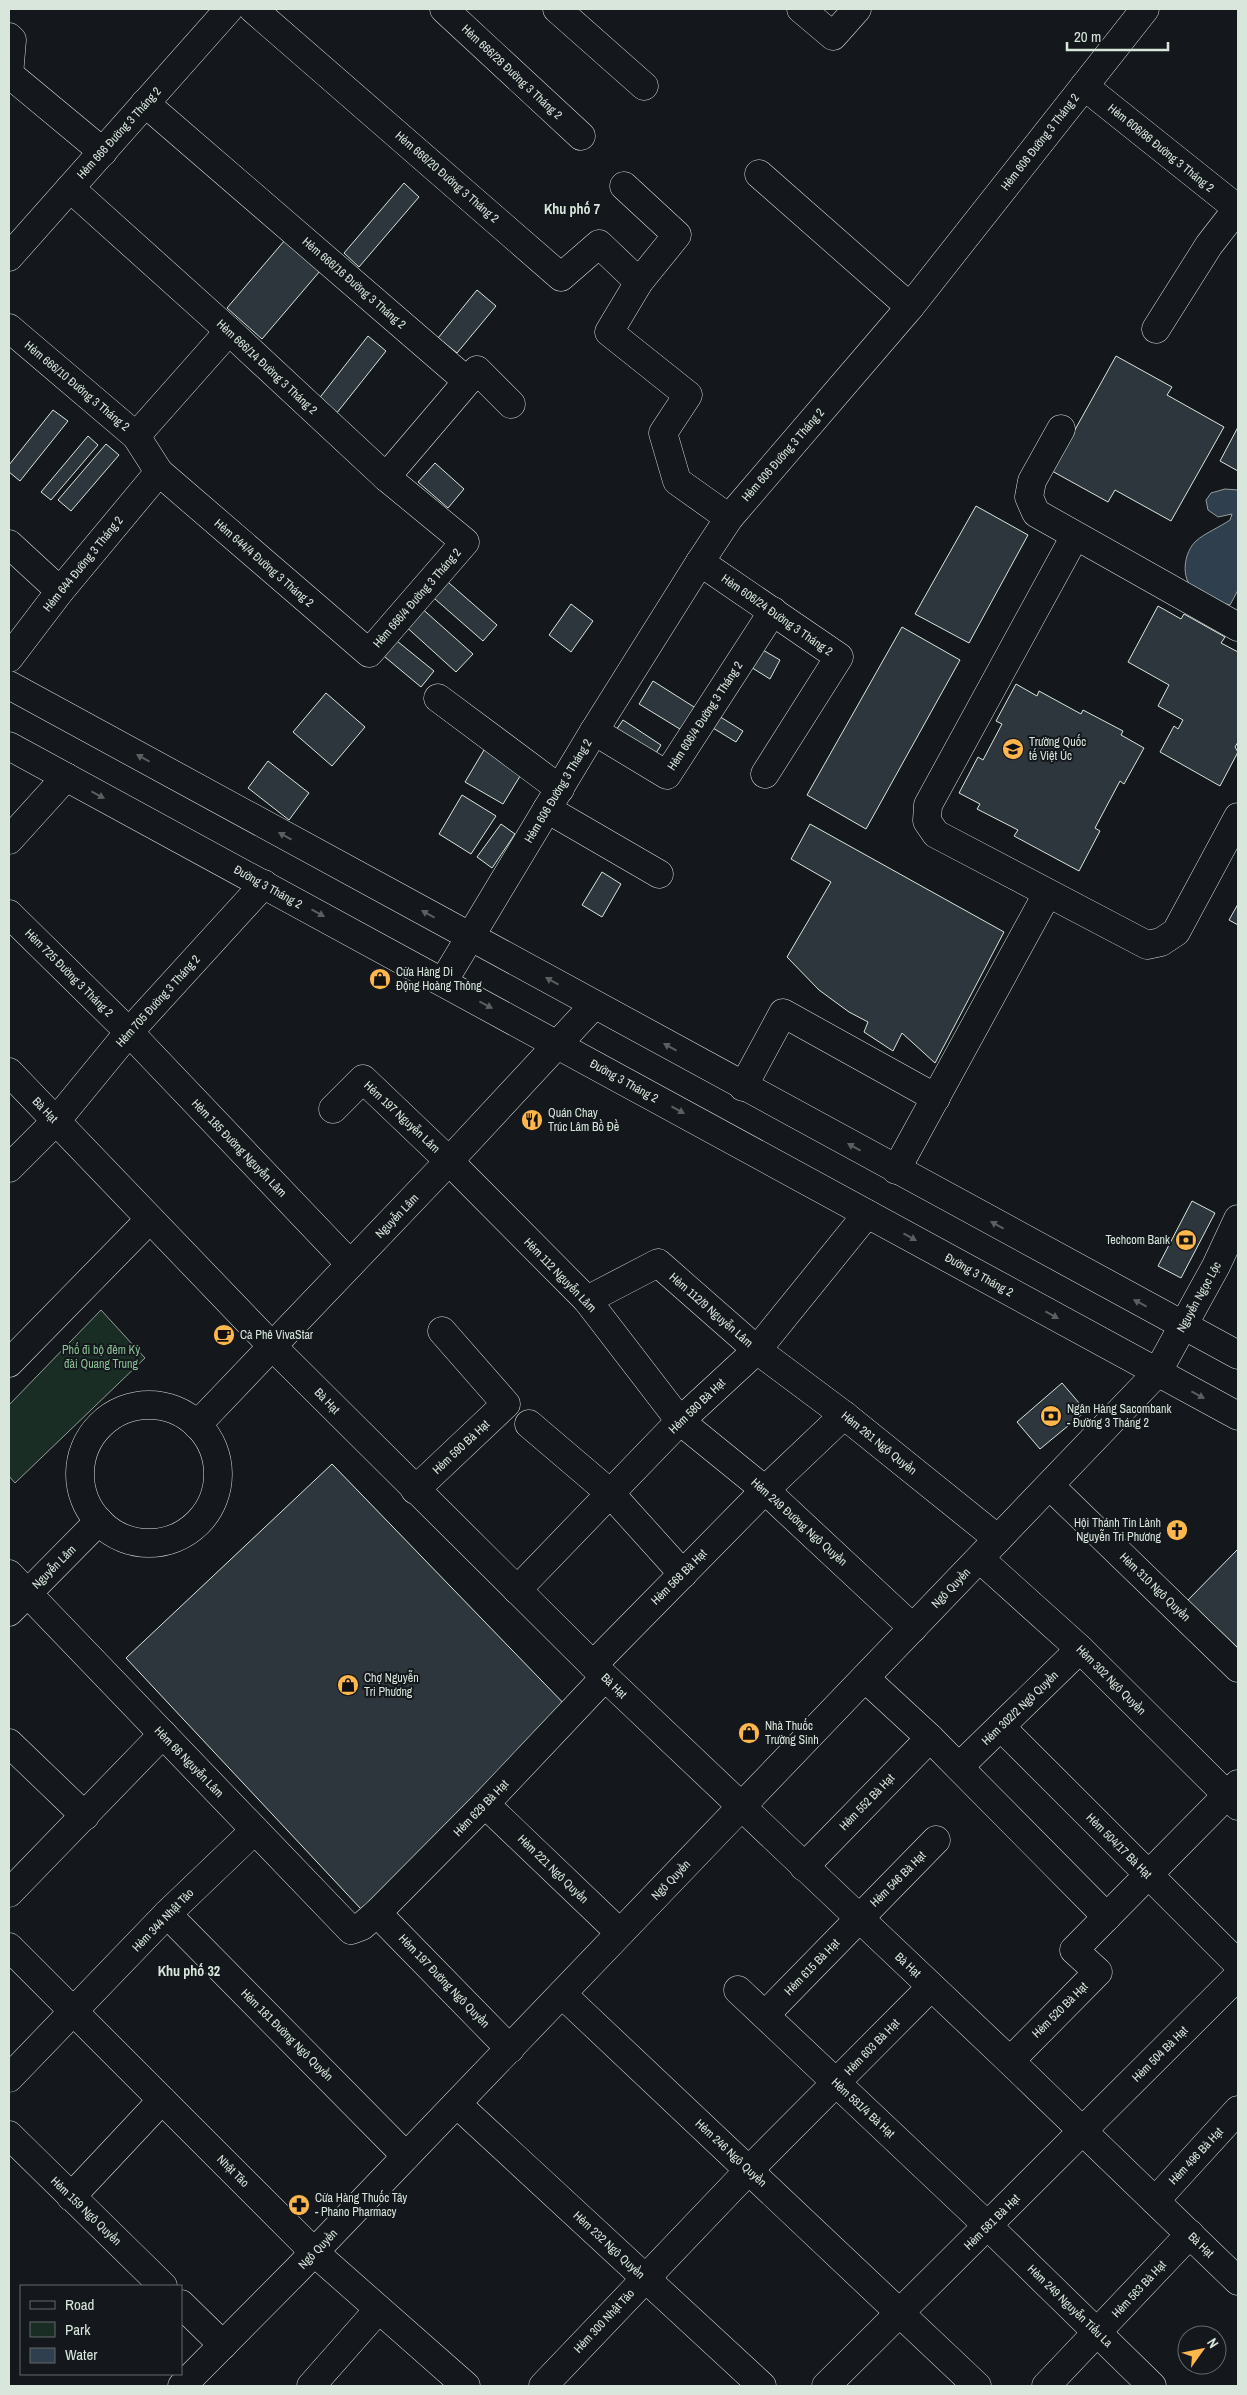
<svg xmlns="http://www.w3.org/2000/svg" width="1247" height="2395" font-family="'Archivo Narrow',sans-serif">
<rect width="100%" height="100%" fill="#14181c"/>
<polygon fill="#1a2d24" stroke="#939e99" points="101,1310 145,1358 15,1483 9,1476 9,1405"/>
<path fill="#2f3f4d" stroke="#939e99" d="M1225 489 1238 490V590L1230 605C1217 602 1204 599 1194 590 1180 578 1184 552 1196 541 1205 533 1220 527 1230 520L1232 514 1218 517 1208 510 1206 500 1211 493Z"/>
<g fill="#2c363c" stroke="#d8e6dc">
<polygon points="404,183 419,197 359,267 344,253"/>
<polygon points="285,240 320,271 262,339 227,308"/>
<polygon points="477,290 496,306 457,353 438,338"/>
<polygon points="368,336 386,351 332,419 314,405"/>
<polygon points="1116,356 1172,387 1167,395 1224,427 1171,521 1115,490 1108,502 1052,471"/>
<polygon points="53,410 68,421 20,481 9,472 9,465"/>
<polygon points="1238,427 1238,471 1220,461"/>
<polygon points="88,436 98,445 51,500 41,492"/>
<polygon points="106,444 119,455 71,511 58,500"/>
<polygon points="435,463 464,489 448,508 418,482"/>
<polygon points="976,506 1028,535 969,643 915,614"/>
<polygon points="441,576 497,625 483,641 427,592"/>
<polygon points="571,604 593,621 571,652 549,635"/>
<polygon points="418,605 473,654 456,672 402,623"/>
<polygon points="1158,606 1181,619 1184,614 1225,637 1221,643 1238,652 1238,742 1235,747 1238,752 1220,786 1160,752 1174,726 1178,729 1183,720 1158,706 1169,685 1128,662"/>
<polygon points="902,627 960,660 866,829 807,795"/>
<polygon points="392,637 434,671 421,687 379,652"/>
<polygon points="756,646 780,660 770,679 746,664"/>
<polygon points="653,681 702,712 688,734 639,704"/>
<polygon points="1016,684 1037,696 1039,691 1081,714 1083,710 1123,731 1121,735 1144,748 1124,784 1120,781 1095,828 1100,831 1079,871 1014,836 1018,830 977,809 980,804 959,793 978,757 983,760 1002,724 996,721"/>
<polygon points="326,693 365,727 332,766 293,732"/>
<polygon points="714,713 743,731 736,742 708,725"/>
<polygon points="623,720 661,745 653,758 614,733"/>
<polygon points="487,745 525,768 503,804 465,782"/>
<polygon points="268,761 309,793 289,820 248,788"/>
<polygon points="462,795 496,816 471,854 439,834"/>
<polygon points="501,824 515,834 492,868 477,857"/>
<polygon points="810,824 1004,932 935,1063 902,1033 893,1051 864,1032 868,1022 849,1012 819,990 787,957 831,882 791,859"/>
<polygon points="602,872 621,884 602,917 582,905"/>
<polygon points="1238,904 1238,925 1229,920"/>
<polygon points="1192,1201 1215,1213 1181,1278 1158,1266"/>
<polygon points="1062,1383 1086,1411 1040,1449 1017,1422"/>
<polygon points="332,1464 571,1711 361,1909 126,1658"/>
<polygon points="1238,1549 1238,1648 1188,1600"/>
</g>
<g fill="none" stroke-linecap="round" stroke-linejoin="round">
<g stroke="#d8e6dc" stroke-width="29">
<g id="minor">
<polyline points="253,9 561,277 599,244 639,282"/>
<polyline points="444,9 581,136"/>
<polyline points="557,9 644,86"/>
<polyline points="801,9 833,36 857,9"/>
<polyline points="9,37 12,40 9,75"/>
<polyline points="9,74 103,152"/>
<polyline points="1084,86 1238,209"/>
<polyline points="145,103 467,381"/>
<polyline points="759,174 910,307"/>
<polyline points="624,186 677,235 639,282 609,332 688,395 663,433 677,481 729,518"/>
<polyline points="9,257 229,9"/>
<polyline points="9,328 136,436 159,472 369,653 465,542 386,477 229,331 70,188"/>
<polyline points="1156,329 1209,245 1237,209"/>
<polyline points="1061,429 1032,481 1029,497 1036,513 1238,627"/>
<polyline points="136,436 229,331"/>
<polyline points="386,477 477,370 511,404"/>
<polyline points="1075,536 928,805 927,821 936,834 1147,945 1161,942 1176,932 1238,817"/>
<polyline points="9,544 60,591"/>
<polyline points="700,562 839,657 765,774"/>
<polyline points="9,658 60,591 159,472"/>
<polyline points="438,698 560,789"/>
<polyline points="594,731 667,775 773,611"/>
<polyline points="547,809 659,874"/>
<polyline points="9,840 66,777"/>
<polyline points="9,914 129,1032 350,1264"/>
<polyline points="443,982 594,731 700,562 729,518 910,307 1145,9"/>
<polyline points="9,1072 273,1347 605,1677 1010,2061 1238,2281"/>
<polyline points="743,1087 783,1013 936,1098"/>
<polyline points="333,1109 363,1079 449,1161 587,1300 680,1421 765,1490 913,1628"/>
<polyline points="9,1168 56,1121 129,1032 264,884"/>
<polyline points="896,1170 1047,894"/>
<polyline points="587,1300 658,1263 757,1350 844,1415 998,1539"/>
<polyline points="9,1363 150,1219"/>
<circle cx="149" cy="1474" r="69"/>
<polyline points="529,1424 610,1493 683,1574"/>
<polyline points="197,1425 449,1161 594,1005"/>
<polyline points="1050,1486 1238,1668"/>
<polyline points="415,1490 506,1404 442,1331"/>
<polyline points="980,1559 1080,1649 1238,1806"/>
<polyline points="9,1574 351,1930 362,1926 377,1913 485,1804 605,1677"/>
<polyline points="517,1590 680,1421 757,1350 867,1214"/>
<polyline points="9,1612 99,1521"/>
<polyline points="593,1665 765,1490 844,1415"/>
<polyline points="865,1678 930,1738 1107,1917"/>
<polyline points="1001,1727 1238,1964"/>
<polyline points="9,1743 85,1816"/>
<polyline points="959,1767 1080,1649"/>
<polyline points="485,1804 620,1933"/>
<polyline points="804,1867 930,1738"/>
<polyline points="9,1893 163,1734"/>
<polyline points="377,1913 510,2049"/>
<polyline points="167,1914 406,2156"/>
<polyline points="9,1947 314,2252 466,2386"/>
<polyline points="738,1990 988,2226 1152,2386"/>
<polyline points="562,1994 977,2386"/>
<polyline points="765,2015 936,1840"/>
<polyline points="1010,2061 1098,1972 1074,1950 1238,1784"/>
<polyline points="9,2078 167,1914 255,1830"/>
<polyline points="457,2104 762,2386"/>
<polyline points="9,2135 163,2286"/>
<polyline points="71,2197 162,2100"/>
<polyline points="1155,2201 1238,2110"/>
<polyline points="181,2304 223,2345"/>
<polyline points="182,2386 297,2270 1157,1373 1216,1266 1238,1219"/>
<polyline points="311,2386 378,2310"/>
<polyline points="543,2386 749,2170 931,1987"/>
<polyline points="826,2386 1238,1976"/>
<polyline points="1046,2386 1190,2234"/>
</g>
</g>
<g stroke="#d8e6dc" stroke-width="29">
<g id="major">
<polyline points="9,685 1238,1355"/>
<polyline points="9,746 1238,1416"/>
</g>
</g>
<use href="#minor" stroke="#14181c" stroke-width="28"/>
<use href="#major" stroke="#14181c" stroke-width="28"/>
</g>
<defs><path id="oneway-solid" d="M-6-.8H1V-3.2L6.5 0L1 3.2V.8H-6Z" transform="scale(1.25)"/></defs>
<g fill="#59605f">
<use href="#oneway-solid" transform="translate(143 758) rotate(-151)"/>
<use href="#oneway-solid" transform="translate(98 795) rotate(28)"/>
<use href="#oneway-solid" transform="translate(285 836) rotate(-151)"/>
<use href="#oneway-solid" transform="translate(318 913) rotate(29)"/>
<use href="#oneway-solid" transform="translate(428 914) rotate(-151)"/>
<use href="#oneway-solid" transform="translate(552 981) rotate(-151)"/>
<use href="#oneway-solid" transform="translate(486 1005) rotate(28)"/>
<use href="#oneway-solid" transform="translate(670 1047) rotate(-151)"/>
<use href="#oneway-solid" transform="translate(678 1110) rotate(29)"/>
<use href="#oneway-solid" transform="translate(854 1147) rotate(-151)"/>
<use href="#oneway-solid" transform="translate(997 1225) rotate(-151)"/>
<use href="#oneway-solid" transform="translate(910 1237) rotate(29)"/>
<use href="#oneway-solid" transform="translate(1140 1303) rotate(-152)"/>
<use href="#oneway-solid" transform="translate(1052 1315) rotate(29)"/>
<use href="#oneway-solid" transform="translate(1198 1395) rotate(28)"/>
</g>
<defs>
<g id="school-disc" transform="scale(1.125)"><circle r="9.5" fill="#ffb74d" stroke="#14181c"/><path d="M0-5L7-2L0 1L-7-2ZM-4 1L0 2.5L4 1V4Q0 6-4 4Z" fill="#111"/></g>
<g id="shop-disc" transform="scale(1.125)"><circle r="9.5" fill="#ffb74d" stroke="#14181c"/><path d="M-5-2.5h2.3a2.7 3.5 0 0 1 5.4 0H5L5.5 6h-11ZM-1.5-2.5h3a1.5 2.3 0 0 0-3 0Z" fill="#111"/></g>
<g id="restaurant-disc" transform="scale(1.125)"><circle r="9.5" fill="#ffb74d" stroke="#14181c"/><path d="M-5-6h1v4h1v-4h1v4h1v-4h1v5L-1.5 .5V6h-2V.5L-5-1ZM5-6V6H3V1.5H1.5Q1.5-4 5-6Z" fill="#111"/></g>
<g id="bank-disc" transform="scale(1.125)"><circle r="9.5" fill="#ffb74d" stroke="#14181c"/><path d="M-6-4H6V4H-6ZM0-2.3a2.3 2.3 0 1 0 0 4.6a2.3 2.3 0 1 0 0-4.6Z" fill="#111"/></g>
<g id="cafe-disc" transform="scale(1.125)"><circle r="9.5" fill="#ffb74d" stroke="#14181c"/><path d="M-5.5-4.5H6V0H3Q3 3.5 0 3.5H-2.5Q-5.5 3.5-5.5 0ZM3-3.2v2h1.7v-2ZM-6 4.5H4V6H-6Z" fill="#111"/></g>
<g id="church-disc" transform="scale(1.125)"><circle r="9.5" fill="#ffb74d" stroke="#14181c"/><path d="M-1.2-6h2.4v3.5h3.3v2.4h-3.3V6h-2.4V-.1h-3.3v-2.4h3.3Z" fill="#111"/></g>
<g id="pharmacy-disc" transform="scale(1.125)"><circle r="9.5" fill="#ffb74d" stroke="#14181c"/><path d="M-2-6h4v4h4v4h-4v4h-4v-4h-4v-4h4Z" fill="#111"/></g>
</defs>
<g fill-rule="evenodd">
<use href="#school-disc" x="1013" y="749"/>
<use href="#shop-disc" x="380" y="979"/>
<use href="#restaurant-disc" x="532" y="1120"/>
<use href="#bank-disc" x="1186" y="1240"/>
<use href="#cafe-disc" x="224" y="1335"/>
<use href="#bank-disc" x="1051" y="1416"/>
<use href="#church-disc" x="1177" y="1530"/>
<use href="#shop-disc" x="348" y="1685"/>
<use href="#shop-disc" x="749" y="1733"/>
<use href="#pharmacy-disc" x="299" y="2205"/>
</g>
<g text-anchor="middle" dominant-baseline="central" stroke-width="4" stroke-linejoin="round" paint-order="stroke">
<g font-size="12" fill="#d8e6dc" stroke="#14181c">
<text transform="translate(512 72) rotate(43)">Hẻm 666/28 Đường 3 Tháng 2</text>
<text transform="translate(119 133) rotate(-48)">Hẻm 666 Đường 3 Tháng 2</text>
<text transform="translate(1040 142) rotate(-52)">Hẻm 606 Đường 3 Tháng 2</text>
<text transform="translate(1161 148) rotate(39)">Hẻm 606/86 Đường 3 Tháng 2</text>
<text transform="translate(447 177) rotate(41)">Hẻm 666/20 Đường 3 Tháng 2</text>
<text transform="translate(354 283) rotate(41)">Hẻm 666/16 Đường 3 Tháng 2</text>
<text transform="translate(267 367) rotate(43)">Hẻm 666/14 Đường 3 Tháng 2</text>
<text transform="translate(77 386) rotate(40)">Hẻm 666/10 Đường 3 Tháng 2</text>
<text transform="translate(783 455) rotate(-49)">Hẻm 606 Đường 3 Tháng 2</text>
<text transform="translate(264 563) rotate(41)">Hẻm 644/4 Đường 3 Tháng 2</text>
<text transform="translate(83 564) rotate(-51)">Hẻm 644 Đường 3 Tháng 2</text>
<text transform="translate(417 598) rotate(-49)">Hẻm 666/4 Đường 3 Tháng 2</text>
<text transform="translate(777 615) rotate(35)">Hẻm 606/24 Đường 3 Tháng 2</text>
<text transform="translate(705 716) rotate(-57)">Hẻm 606/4 Đường 3 Tháng 2</text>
<text transform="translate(558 791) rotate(-59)">Hẻm 606 Đường 3 Tháng 2</text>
<text transform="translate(268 887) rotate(29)">Đường 3 Tháng 2</text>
<text transform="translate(69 973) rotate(45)">Hẻm 725 Đường 3 Tháng 2</text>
<text transform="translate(158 1001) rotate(-48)">Hẻm 705 Đường 3 Tháng 2</text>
<text transform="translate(624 1081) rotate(29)">Đường 3 Tháng 2</text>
<text transform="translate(45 1110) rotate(46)">Bà Hạt</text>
<text transform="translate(402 1117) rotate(43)">Hẻm 197 Nguyễn Lâm</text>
<text transform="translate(239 1148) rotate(46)">Hẻm 185 Đường Nguyễn Lâm</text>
<text transform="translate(397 1216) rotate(-46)">Nguyễn Lâm</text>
<text transform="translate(560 1275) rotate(46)">Hẻm 112 Nguyễn Lâm</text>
<text transform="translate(979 1275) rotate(29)">Đường 3 Tháng 2</text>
<text transform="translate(1199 1297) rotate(-61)">Nguyễn Ngọc Lộc</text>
<text transform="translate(711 1310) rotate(41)">Hẻm 112/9 Nguyễn Lâm</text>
<text transform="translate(327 1401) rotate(46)">Bà Hạt</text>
<text transform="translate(697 1406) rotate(-44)">Hẻm 580 Bà Hạt</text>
<text transform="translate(879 1443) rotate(39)">Hẻm 261 Ngô Quyền</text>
<text transform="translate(461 1447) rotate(-43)">Hẻm 590 Bà Hạt</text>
<text transform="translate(799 1522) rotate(42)">Hẻm 249 Đường Ngô Quyền</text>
<text transform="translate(54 1567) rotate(-45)">Nguyễn Lâm</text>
<text transform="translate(679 1577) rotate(-45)">Hẻm 568 Bà Hạt</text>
<text transform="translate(1155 1587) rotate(44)">Hẻm 310 Ngô Quyền</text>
<text transform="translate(951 1588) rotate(-46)">Ngô Quyền</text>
<text transform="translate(1111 1680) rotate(45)">Hẻm 302 Ngô Quyền</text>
<text transform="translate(614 1686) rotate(44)">Bà Hạt</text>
<text transform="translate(1020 1708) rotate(-44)">Hẻm 302/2 Ngô Quyền</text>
<text transform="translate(189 1762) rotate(46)">Hẻm 66 Nguyễn Lâm</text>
<text transform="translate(867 1802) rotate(-46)">Hẻm 552 Bà Hạt</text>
<text transform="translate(481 1808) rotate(-46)">Hẻm 629 Bà Hạt</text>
<text transform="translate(1119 1846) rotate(45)">Hẻm 504/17 Bà Hạt</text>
<text transform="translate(553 1869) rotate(44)">Hẻm 221 Ngô Quyền</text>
<text transform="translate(898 1879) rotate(-45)">Hẻm 546 Bà Hạt</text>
<text transform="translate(671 1880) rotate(-46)">Ngô Quyền</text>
<text transform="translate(163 1920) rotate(-46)">Hẻm 344 Nhật Tảo</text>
<text transform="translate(908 1965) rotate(43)">Bà Hạt</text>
<text transform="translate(812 1967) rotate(-46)">Hẻm 615 Bà Hạt</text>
<text transform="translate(444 1981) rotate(46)">Hẻm 197 Đường Ngô Quyền</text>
<text transform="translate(1060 2010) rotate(-45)">Hẻm 520 Bà Hạt</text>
<text transform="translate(287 2035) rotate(45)">Hẻm 181 Đường Ngô Quyền</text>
<text transform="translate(872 2047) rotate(-46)">Hẻm 603 Bà Hạt</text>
<text transform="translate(1160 2054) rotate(-45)">Hẻm 504 Bà Hạt</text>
<text transform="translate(863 2108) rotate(43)">Hẻm 581/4 Bà Hạt</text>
<text transform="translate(731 2153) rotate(43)">Hẻm 246 Ngô Quyền</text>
<text transform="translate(1196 2156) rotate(-47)">Hẻm 496 Bà Hạt</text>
<text transform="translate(233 2171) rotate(45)">Nhật Tảo</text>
<text transform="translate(86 2211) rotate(44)">Hẻm 159 Ngô Quyền</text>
<text transform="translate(992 2222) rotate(-45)">Hẻm 581 Bà Hạt</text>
<text transform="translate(609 2245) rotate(43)">Hẻm 232 Ngô Quyền</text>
<text transform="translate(1201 2245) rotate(44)">Bà Hạt</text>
<text transform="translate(318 2249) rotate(-46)">Ngô Quyền</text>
<text transform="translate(1139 2289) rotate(-47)">Hẻm 563 Bà Hạt</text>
<text transform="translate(1070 2306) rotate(44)">Hẻm 249 Nguyễn Tiểu La</text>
<text transform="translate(604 2321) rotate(-47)">Hẻm 300 Nhật Tảo</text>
</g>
<g font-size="12" fill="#d8e6dc" stroke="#14181c" text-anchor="start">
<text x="1029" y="742">Trường Quốc<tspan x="1029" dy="14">tế Việt Úc</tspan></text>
<text x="396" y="972">Cửa Hàng Di<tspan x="396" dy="14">Động Hoàng Thông</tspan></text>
<text x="548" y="1113">Quán Chay<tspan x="548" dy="14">Trúc Lâm Bồ Đề</tspan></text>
<text x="1170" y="1240" text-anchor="end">Techcom Bank</text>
<text x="240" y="1335">Cà Phê VivaStar</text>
<text x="1067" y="1409">Ngân Hàng Sacombank<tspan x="1067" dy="14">- Đường 3 Tháng 2</tspan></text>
<text x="1161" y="1523" text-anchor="end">Hội Thánh Tin Lành<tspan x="1161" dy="14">Nguyễn Tri Phương</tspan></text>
<text x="364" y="1678">Chợ Nguyễn<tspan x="364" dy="14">Tri Phương</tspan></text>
<text x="765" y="1726">Nhà Thuốc<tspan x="765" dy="14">Trường Sinh</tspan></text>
<text x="315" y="2198">Cửa Hàng Thuốc Tây<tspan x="315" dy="14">- Phano Pharmacy</tspan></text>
</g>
<g font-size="12" fill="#8ac095" stroke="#14181c">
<text x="101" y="1350">Phố đi bộ đêm Kỳ<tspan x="101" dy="14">đài Quang Trung</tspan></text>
</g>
<g font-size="14" font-weight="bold" fill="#d8e6dc" stroke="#14181c">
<text x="572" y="209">Khu phố 7</text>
<text x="189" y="1971">Khu phố 32</text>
</g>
</g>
<rect width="1247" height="2395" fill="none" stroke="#d8e6dc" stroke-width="20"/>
<rect x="20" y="2285" width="162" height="90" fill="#14181c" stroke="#626a69"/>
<rect x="30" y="2301" width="25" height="8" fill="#14181c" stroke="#626a69"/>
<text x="65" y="2310" font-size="15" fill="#d8e6dc">Road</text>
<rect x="30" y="2322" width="25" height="15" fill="#1a2d24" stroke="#626a69"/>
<text x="65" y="2335" font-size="15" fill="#d8e6dc">Park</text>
<rect x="30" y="2348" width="25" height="15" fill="#2f3f4d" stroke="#626a69"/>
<text x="65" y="2360" font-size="15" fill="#d8e6dc">Water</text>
<g transform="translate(1202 2350) rotate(57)"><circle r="24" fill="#14181c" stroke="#626a69"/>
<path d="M0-4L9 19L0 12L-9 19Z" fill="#ffb74d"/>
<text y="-8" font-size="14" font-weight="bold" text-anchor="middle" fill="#d8e6dc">N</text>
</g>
<path d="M1067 42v8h101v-8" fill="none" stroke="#d8e6dc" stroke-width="2.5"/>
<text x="1074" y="42" font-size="15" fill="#d8e6dc" stroke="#14181c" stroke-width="4" paint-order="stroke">20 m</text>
</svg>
